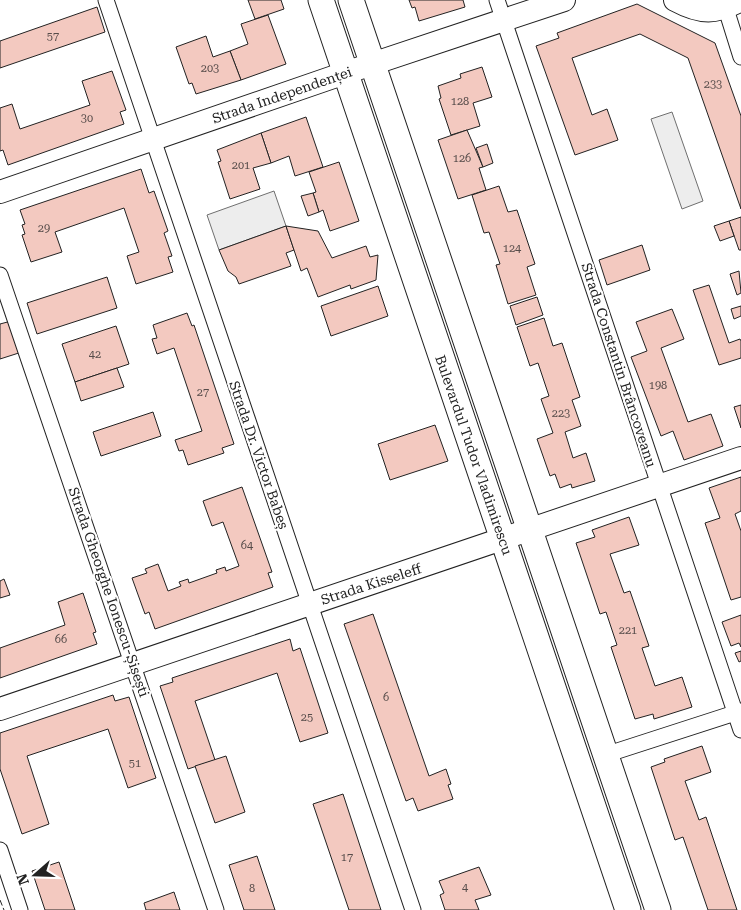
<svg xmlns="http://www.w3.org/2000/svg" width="741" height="910" font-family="'Roboto Serif',serif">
<rect width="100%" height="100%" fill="#fff"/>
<g fill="#ededed" stroke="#6f6f6f">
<polygon points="672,112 703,201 682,209 651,119"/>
<polygon points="274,191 286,226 219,250 207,215"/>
</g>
<g fill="#f3c9c0" stroke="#222">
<polygon points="248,0 281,0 284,9 255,19"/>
<polygon points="409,0 463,0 465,7 419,21 415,7 412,8"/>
<polygon points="637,4 715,43 741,116 741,209 688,58 640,34 572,58 592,115 607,109 618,140 575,155 536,46 559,38 557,33"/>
<polygon points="97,7 105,32 0,68 0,41"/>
<polygon points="268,15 286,64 241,80 230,51 248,44 241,24"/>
<polygon points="206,36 213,57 230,51 241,80 196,94 192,83 189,84 176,47"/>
<polygon points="482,67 492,97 473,103 480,126 451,135 439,99 441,98 438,86 461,78 460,74"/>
<polygon points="112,71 126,110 120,112 124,124 8,165 3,150 0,151 0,108 12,104 20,129 90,105 82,81"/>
<polygon points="306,117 323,167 295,176 289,156 271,163 261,133"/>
<polygon points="467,130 483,167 479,168 486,190 458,199 438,140"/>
<polygon points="261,133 271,163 253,168 260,189 230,199 218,162 221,161 217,150"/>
<polygon points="487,144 493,163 483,167 476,148"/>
<polygon points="339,162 359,221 330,231 323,210 319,212 313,193 316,192 309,172"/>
<polygon points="141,169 149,193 154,191 168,231 164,233 172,256 168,257 173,272 136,284 127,256 139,252 124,208 55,232 62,252 31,262 22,235 25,234 22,225 25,224 20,210"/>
<polygon points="499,186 508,212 517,210 535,264 527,267 536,295 508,304 496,265 500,264 489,232 484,233 472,195"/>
<polygon points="313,193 319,212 308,216 301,196"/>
<polygon points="741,217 741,250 739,250 729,221"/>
<polygon points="729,221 734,236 720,241 714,226"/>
<polygon points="286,226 294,250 286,253 291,266 239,284 236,277 228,271 219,250"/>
<polygon points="286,226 318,231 332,258 366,246 370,257 378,255 376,280 351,289 350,285 318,297 307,268 301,271"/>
<polygon points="642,245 650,270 607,285 599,260"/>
<polygon points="739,271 741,293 737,295 730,274"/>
<polygon points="107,277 117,308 37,334 27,303"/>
<polygon points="709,285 729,343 740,339 741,341 741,358 719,365 693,290"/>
<polygon points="378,286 388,316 331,336 321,306"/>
<polygon points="537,297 543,315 516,325 510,306"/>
<polygon points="741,306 741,316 734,319 731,309"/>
<polygon points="672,309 684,339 661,348 688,422 711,414 723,446 684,460 673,431 661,436 631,357 647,351 636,322"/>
<polygon points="187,313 192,326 194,325 234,444 222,448 224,453 188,465 183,450 179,451 175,440 202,431 174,348 157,354 152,339 157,338 153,325"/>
<polygon points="544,318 553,346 562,343 580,397 572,400 581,426 565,432 573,458 586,453 595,481 572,488 571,484 560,488 555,474 550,476 537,439 553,433 541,399 549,396 538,363 530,366 517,327"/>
<polygon points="15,320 25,351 0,359 0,324"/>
<polygon points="116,326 129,364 75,382 62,344"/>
<polygon points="117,368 124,387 81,401 75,382"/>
<polygon points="741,405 741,428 734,407"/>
<polygon points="153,412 161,436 101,456 93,432"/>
<polygon points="435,425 448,461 390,480 378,444"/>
<polygon points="741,477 741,511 735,514 741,531 741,597 731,600 705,523 720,518 709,488"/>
<polygon points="242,487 272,572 268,573 273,587 155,629 149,612 145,614 132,578 147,573 145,569 158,564 168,591 181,586 179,582 188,579 189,583 217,573 216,570 225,567 226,571 239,566 223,522 212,526 203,501"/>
<polygon points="629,517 639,545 610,554 624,593 630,591 649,646 642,648 655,686 682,677 692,707 654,719 653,714 635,719 611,647 617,645 606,612 600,614 576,543 595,537 592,530"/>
<polygon points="4,579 10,595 0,598 0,581"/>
<polygon points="83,593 96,632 93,633 97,644 0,678 0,648 65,625 58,602"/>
<polygon points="373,614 429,776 446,769 451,784 448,785 453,799 418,811 413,798 406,801 344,624"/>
<polygon points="741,615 741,647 739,643 731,646 722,622"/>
<polygon points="290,639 293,651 300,648 328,733 300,742 277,673 195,701 215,760 188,769 160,686 173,682 172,678"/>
<polygon points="741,651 741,661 739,662 735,653"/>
<polygon points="113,695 115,701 129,697 156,778 128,788 108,729 27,756 49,824 22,834 0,769 0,733"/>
<polygon points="702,746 711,772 685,781 699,820 706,817 737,910 708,910 683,837 675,840 651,767 665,762 664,759"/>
<polygon points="226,756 245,812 215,823 195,766"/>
<polygon points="343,794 381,910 349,910 313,804"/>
<polygon points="257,856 275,910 244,910 229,865"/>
<polygon points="59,862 75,910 45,910 32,871"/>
<polygon points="479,867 491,895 475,900 479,910 445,910 440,895 444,893 439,881"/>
<polygon points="174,892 180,910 146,910 144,903"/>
</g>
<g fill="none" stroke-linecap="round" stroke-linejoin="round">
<g stroke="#222" stroke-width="17">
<g id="street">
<polyline points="106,0 413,910"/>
<polyline points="497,0 741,730"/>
<polyline points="726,9 741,57"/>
<polyline points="0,275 216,910"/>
<polyline points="605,755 741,711"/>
<polyline points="0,850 20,910"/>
</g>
</g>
<g stroke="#222" stroke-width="24">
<g id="secondary">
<path d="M675 0C701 14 716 14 741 0"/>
<polyline points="0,192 345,73 564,0"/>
<polyline points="0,709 741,458"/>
</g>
</g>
<g stroke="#222" stroke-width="27">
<g id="primary">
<polyline points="321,0 628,910"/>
<polyline points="351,0 658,910"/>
</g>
</g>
<use href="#street" stroke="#fff" stroke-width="15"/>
<use href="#secondary" stroke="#fff" stroke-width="22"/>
<use href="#primary" stroke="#fff" stroke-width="25"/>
<polyline stroke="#222" stroke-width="1" stroke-dasharray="6 2.5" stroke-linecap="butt" points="0,900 4,910"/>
</g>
<g text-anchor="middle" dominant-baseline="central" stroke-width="4" stroke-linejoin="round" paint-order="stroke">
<g font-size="11" fill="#564c4a">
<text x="53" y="36">57</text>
<text x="210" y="68">203</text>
<text x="713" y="84">233</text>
<text x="460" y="101">128</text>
<text x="87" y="118">30</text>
<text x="462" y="158">126</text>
<text x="241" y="165">201</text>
<text x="44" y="228">29</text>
<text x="512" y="248">124</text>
<text x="95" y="354">42</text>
<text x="658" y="385">198</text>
<text x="203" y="392">27</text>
<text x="561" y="413">223</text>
<text x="247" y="545">64</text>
<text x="628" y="630">221</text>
<text x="61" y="639">66</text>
<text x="386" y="697">6</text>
<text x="307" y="717">25</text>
<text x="135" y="763">51</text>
<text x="347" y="857">17</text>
<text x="465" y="887">4</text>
<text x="252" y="888">8</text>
</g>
<g font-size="14" fill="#222" stroke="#fff">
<text transform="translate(282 95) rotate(-19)">Strada Independenței</text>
<text transform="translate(619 365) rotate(72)">Strada Constantin Brâncoveanu</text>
<text transform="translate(259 455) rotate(71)">Strada Dr. Victor Babeș</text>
<text transform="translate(474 455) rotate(71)">Bulevardul Tudor Vladimirescu</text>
<text transform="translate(371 584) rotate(-18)">Strada Kisseleff</text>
<text transform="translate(109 592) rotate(71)">Strada Gheorghe Ionescu-Șișești</text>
</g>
</g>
<g transform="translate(35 875) rotate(250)" stroke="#ffffff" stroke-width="4" paint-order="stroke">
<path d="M0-4L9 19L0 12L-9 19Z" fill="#222222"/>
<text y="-8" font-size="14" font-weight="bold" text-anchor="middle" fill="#222222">N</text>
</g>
</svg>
